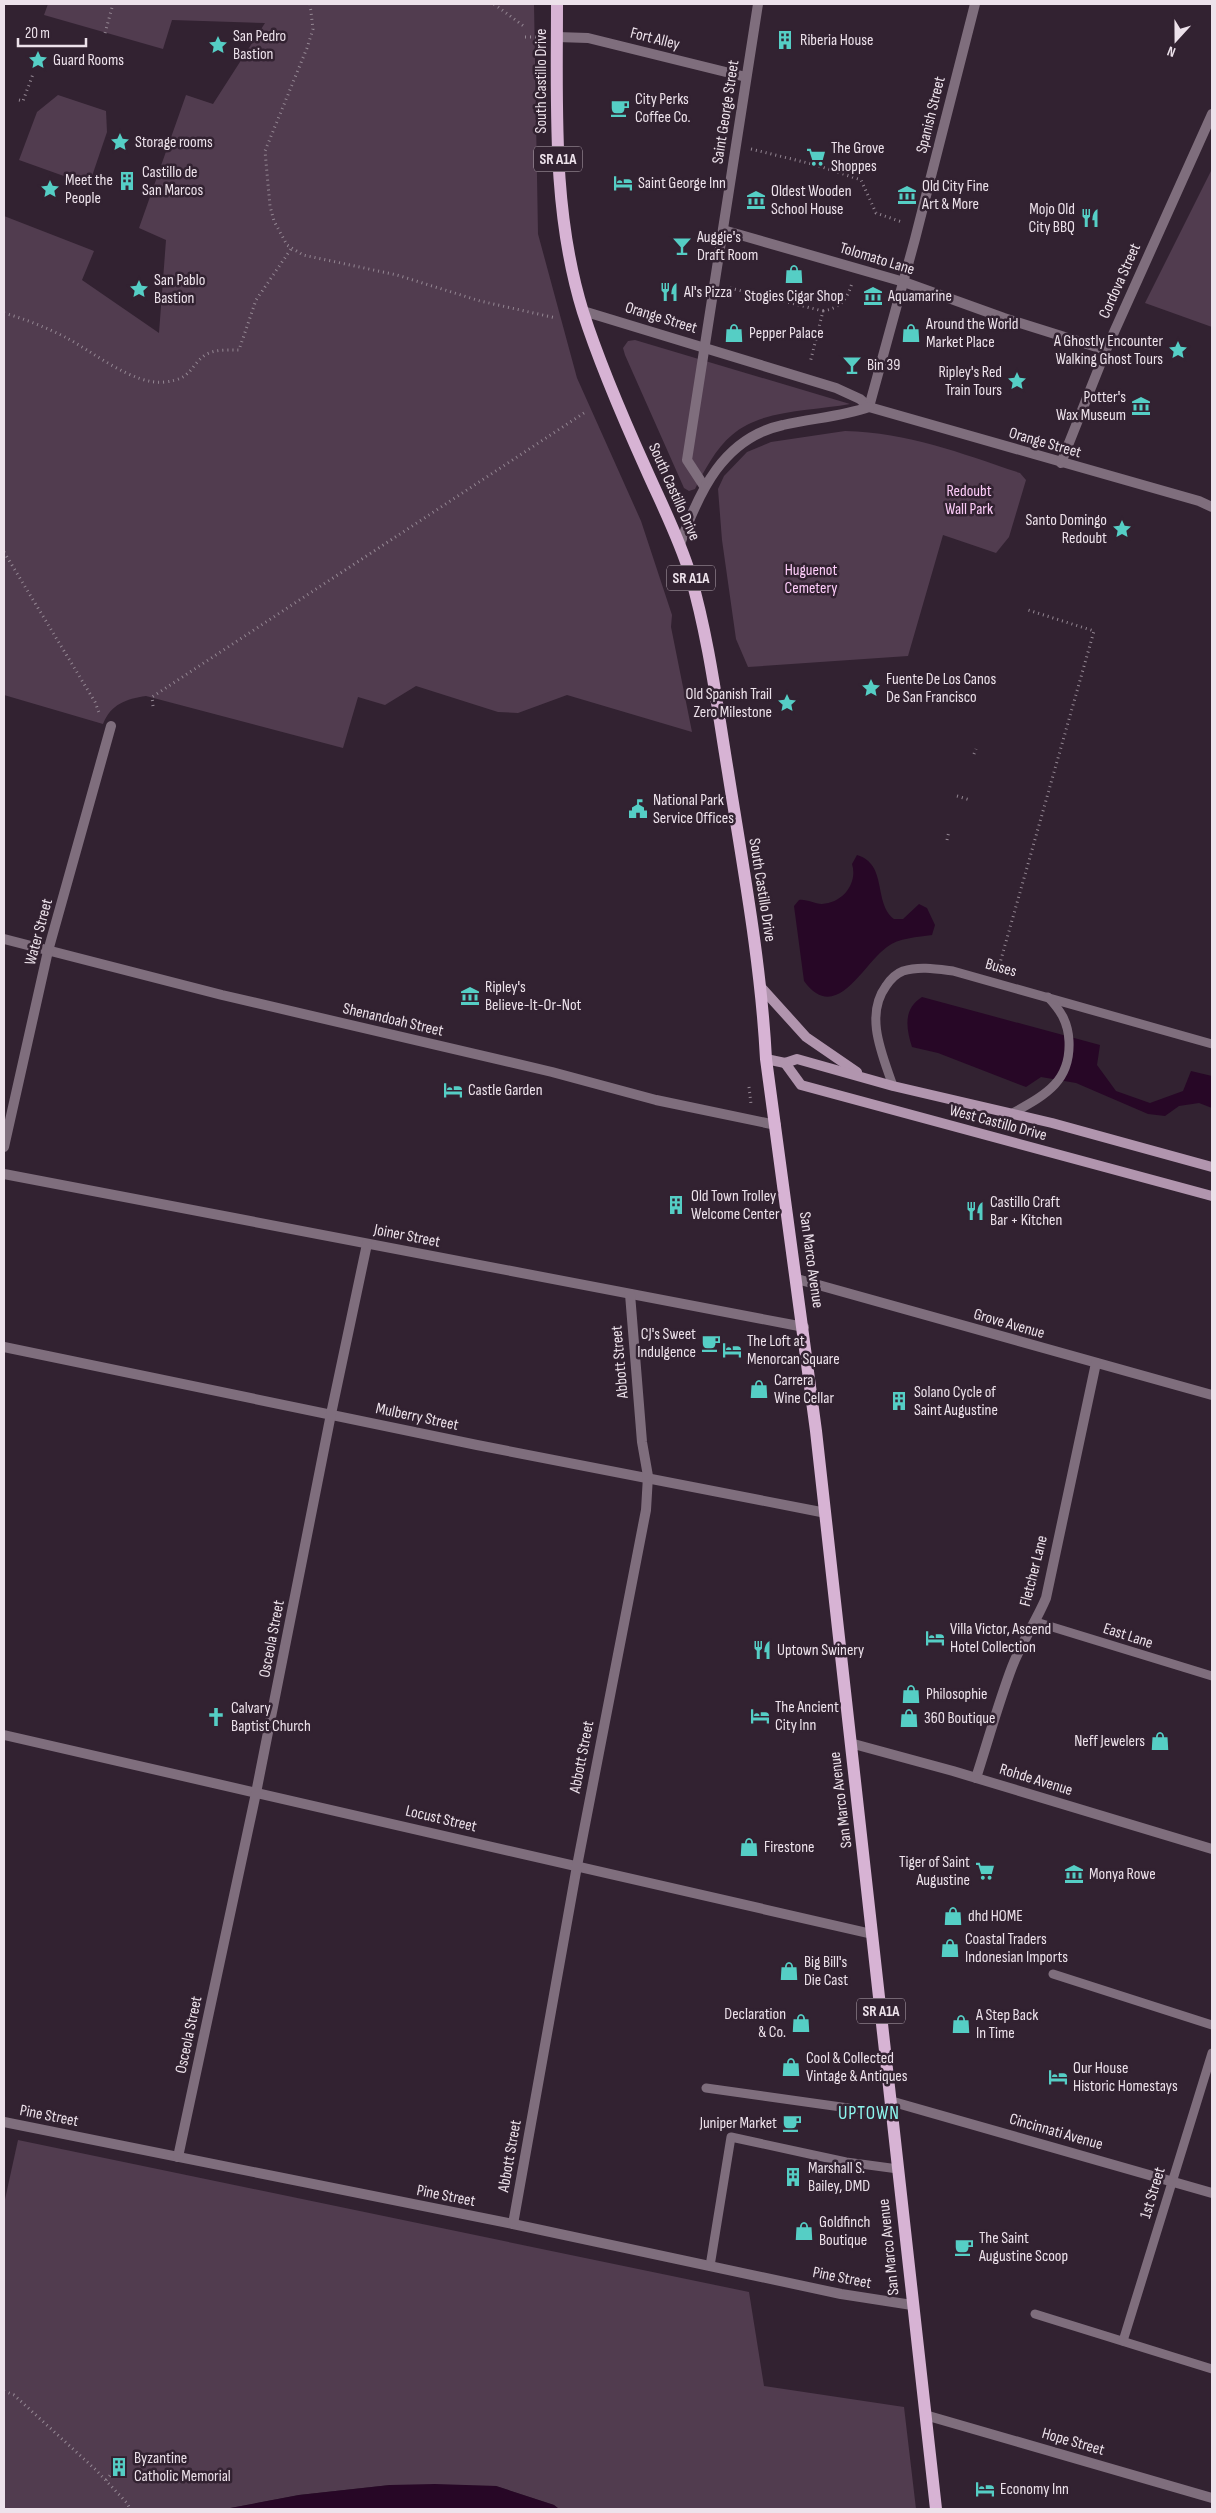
<svg xmlns="http://www.w3.org/2000/svg" width="1216" height="2513" font-family="'Sofia Sans Condensed',sans-serif">
<rect width="100%" height="100%" fill="#322231"/>
<g fill="#513c4f">
<path d="M48 4H534L538 234 577 378 641 521 672 615 671 627 692 732 567 695 518 713 498 712 416 686 385 705 358 697 343 748 146 696C126 699 111 704 103 724L4 695V216L94 251 82 280 159 333 166 240 139 228 186 95 213 104 265 23 172 20 163 49 44 15Z"/>
<polygon points="58,95 106,111 107,132 89,185 19,160 37,112"/>
<polygon points="1212,169 1212,327 1145,303"/>
<path d="M635 340 850 404C813 411 761 409 732 435 716 448 704 471 695 489L689 491 684 488 625 355 623 348 628 341Z"/>
<path d="M845 431C910 433 960 453 1020 473L1026 480 1009 537 996 553 943 535 908 656 748 667 736 639 722 540 718 489 724 476 747 452 771 442Z"/>
<polygon points="18,2140 749,2292 764,2386 904,2407 916,2509 559,2509 554,2505 496,2486 390,2485 299,2495 225,2509 4,2509 4,2204"/>
</g>
<g fill="#270726">
<path d="M857 855C888 864 873 903 894 919H903L919 904 927 908 935 925 932 935C918 937 898 938 887 947 863 964 836 1025 804 981L794 906 799 900C807 899 814 904 822 904 843 903 858 883 852 864Z"/>
<path d="M922 997 1100 1045 1097 1065 1116 1091 1150 1103 1183 1091 1191 1071 1212 1076V1108L1199 1103 1179 1106 1165 1116 1148 1114 1076 1083 1041 1077 1026 1087 938 1053 912 1047C906 1028 903 1009 922 997Z"/>
<polygon points="435,2484 496,2486 554,2505 559,2509 225,2509 299,2495 390,2485"/>
</g>
<g fill="none" stroke-linecap="round" stroke-linejoin="round">
<g stroke="#948793" stroke-width="3" stroke-dasharray="1 4" stroke-linecap="butt">
<polyline points="310,4 313,29 307,48 265,151 270,206 274,221 287,245 303,255 397,275 480,301 556,318"/>
<polyline points="494,4 525,27"/>
<polyline points="105,33 113,4"/>
<polyline points="525,37 540,37"/>
<polyline points="19,100 23,101 33,74"/>
<polyline points="751,149 816,165 861,180 876,213 902,222"/>
<polyline points="730,288 823,311 810,363"/>
<path d="M823 311C840 308 847 300 852 283"/>
<path d="M4 313C25 319 45 327 65 337 92 351 134 386 165 382 192 379 189 367 205 355 215 349 228 350 239 350L256 300 291 249"/>
<polyline points="4,552 95,702 100,715"/>
<polyline points="153,706 152,697 584,413"/>
<polyline points="974,754 976,749"/>
<polyline points="957,796 970,800"/>
<polyline points="947,840 949,831"/>
<polyline points="998,970 1094,631 1028,610"/>
<polyline points="749,1087 751,1104"/>
<polyline points="4,2391 14,2395 96,2470 127,2503 130,2509"/>
<polyline points="106,2480 112,2473"/>
</g>
<g stroke="#7f6e7d" stroke-width="9">
<path d="M893 1086C883 1056 864 1016 886 986 890 980 895 974 903 971 919 966 937 969 953 971L1212 1044"/>
<path d="M1011 1114C1043 1096 1071 1083 1069 1041 1068 1022 1061 1011 1048 997"/>
<polyline points="1036,1622 1212,1676"/>
<polyline points="1053,1974 1212,2025"/>
<polyline points="706,2088 891,2114"/>
<polyline points="710,2266 731,2137 846,2162 898,2169"/>
<polyline points="1035,2314 1212,2369"/>
<polyline points="1123,2341 1212,2053"/>
</g>
<g stroke="#7f6e7d" stroke-width="10">
<polyline points="557,37 588,38 746,77"/>
<polyline points="723,230 904,282 1004,318 1106,350"/>
<polyline points="583,311 836,388 860,399 869,407 1199,501 1212,507"/>
<polyline points="869,407 915,239 975,4"/>
<polyline points="1061,463 1106,350 1212,114"/>
<polyline points="704,486 687,460 758,4"/>
<path d="M680 544C699 492 723 438 783 425 812 418 841 417 869 407"/>
<polyline points="4,939 222,995 552,1072 656,1100 776,1125"/>
<polyline points="4,1147 48,951 111,726"/>
<polyline points="4,1174 804,1327"/>
<polyline points="797,1279 1212,1395"/>
<polyline points="4,1347 477,1445 826,1513"/>
<polyline points="4,1735 872,1934"/>
<polyline points="850,1743 953,1771 1212,1849"/>
<path d="M976 1778C988 1741 998 1704 1012 1667 1021 1643 1036 1622 1046 1598L1096 1363"/>
<polyline points="890,2101 1212,2193"/>
<polyline points="4,2122 513,2224 841,2294 912,2305"/>
<polyline points="178,2157 256,1793 331,1414 367,1244"/>
<polyline points="513,2224 577,1866 646,1510 648,1476 642,1442 630,1294"/>
<polyline points="925,2415 1212,2498"/>
</g>
<g stroke="#b195ae" stroke-width="10">
<polyline points="760,986 806,1037 857,1072"/>
<polyline points="766,1059 785,1063 797,1059 893,1086 1052,1123 1212,1167"/>
<polyline points="785,1063 801,1085 1212,1196"/>
</g>
<path stroke="#d7b3d4" stroke-width="12" d="M557 4C557 108 552 212 583 312 600 365 623 418 646 469 661 503 679 538 690 574 709 639 717 706 728 772 743 867 761 963 766 1059L816 1431 936 2509"/>
</g>
<defs>
<g id="building-bare" transform="scale(1.5)"><path d="M-4-6H4V6H1V3H-1V6H-4ZM-2.5-4.3h1.7v1.8h-1.7ZM.8-4.3h1.7v1.8H.8ZM-2.5-1h1.7V.8h-1.7ZM.8-1h1.7V.8H.8Z" fill="#55cec5" stroke="#322231" stroke-width="2.5" paint-order="stroke"/></g>
<g id="sight-bare" transform="scale(1.5)"><path d="M0-6L1.8-2.2L6-1.7L2.9 1.2L3.7 5.4L0 3.3L-3.7 5.4L-2.9 1.2L-6-1.7L-1.8-2.2Z" fill="#55cec5" stroke="#322231" stroke-width="2.5" paint-order="stroke"/></g>
<g id="cafe-bare" transform="scale(1.5)"><path d="M-5.5-4.5H6V0H3Q3 3.5 0 3.5H-2.5Q-5.5 3.5-5.5 0ZM3-3.2v2h1.7v-2ZM-6 4.5H4V6H-6Z" fill="#55cec5" stroke="#322231" stroke-width="2.5" paint-order="stroke"/></g>
<g id="supermarket-bare" transform="scale(1.5)"><path d="M-6-5.5h2.5l.6 2H6L4.5 2H-2.5L-4.4-4H-6ZM-1.5 3.2a1.3 1.3 0 1 0 .1 0ZM3 3.2a1.3 1.3 0 1 0 .1 0Z" fill="#55cec5" stroke="#322231" stroke-width="2.5" paint-order="stroke"/></g>
<g id="hotel-bare" transform="scale(1.5)"><path d="M-6-4.5h1.5V1H6V5H4.5V3h-9V5H-6ZM-4 0a1.8 1.8 0 1 1 3.6 0ZM.5 0V-2.5h3Q6-2.5 6 0Z" fill="#55cec5" stroke="#322231" stroke-width="2.5" paint-order="stroke"/></g>
<g id="museum-bare" transform="scale(1.5)"><path d="M0-6L6-3V-2H-6V-3ZM-5-1h2V3h-2ZM-1-1h2V3h-2ZM3-1h2V3H3ZM-6 4H6V6H-6Z" fill="#55cec5" stroke="#322231" stroke-width="2.5" paint-order="stroke"/></g>
<g id="restaurant-bare" transform="scale(1.5)"><path d="M-5-6h1v4h1v-4h1v4h1v-4h1v5L-1.5 .5V6h-2V.5L-5-1ZM5-6V6H3V1.5H1.5Q1.5-4 5-6Z" fill="#55cec5" stroke="#322231" stroke-width="2.5" paint-order="stroke"/></g>
<g id="bar-bare" transform="scale(1.5)"><path d="M-6-5H6L.8 .8V4.5H3.5V6h-7V4.5H-.8V.8Z" fill="#55cec5" stroke="#322231" stroke-width="2.5" paint-order="stroke"/></g>
<g id="shop-bare" transform="scale(1.5)"><path d="M-5-2.5h2.3a2.7 3.5 0 0 1 5.4 0H5L5.5 6h-11ZM-1.5-2.5h3a1.5 2.3 0 0 0-3 0Z" fill="#55cec5" stroke="#322231" stroke-width="2.5" paint-order="stroke"/></g>
<g id="civic-bare" transform="scale(1.5)"><path d="M-.6-6.5H3V-4.5H.6V-3L4-1V1h2V6H-6V1h2V-1L-.6-3ZM-1.2 2.5V6h2.4V2.5Z" fill="#55cec5" stroke="#322231" stroke-width="2.5" paint-order="stroke"/></g>
<g id="church-bare" transform="scale(1.5)"><path d="M-1.2-6h2.4v3.5h3.3v2.4h-3.3V6h-2.4V-.1h-3.3v-2.4h3.3Z" fill="#55cec5" stroke="#322231" stroke-width="2.5" paint-order="stroke"/></g>
</defs>
<g fill-rule="evenodd">
<use href="#building-bare" x="785" y="40"/>
<use href="#sight-bare" x="218" y="45"/>
<use href="#sight-bare" x="38" y="60"/>
<use href="#cafe-bare" x="620" y="108"/>
<use href="#sight-bare" x="120" y="142"/>
<use href="#supermarket-bare" x="816" y="157"/>
<use href="#building-bare" x="127" y="181"/>
<use href="#hotel-bare" x="623" y="183"/>
<use href="#sight-bare" x="50" y="189"/>
<use href="#museum-bare" x="907" y="195"/>
<use href="#museum-bare" x="756" y="200"/>
<use href="#restaurant-bare" x="1090" y="218"/>
<use href="#bar-bare" x="682" y="246"/>
<use href="#shop-bare" x="794" y="274"/>
<use href="#sight-bare" x="139" y="289"/>
<use href="#restaurant-bare" x="669" y="292"/>
<use href="#museum-bare" x="873" y="296"/>
<use href="#shop-bare" x="734" y="333"/>
<use href="#shop-bare" x="911" y="333"/>
<use href="#sight-bare" x="1178" y="350"/>
<use href="#bar-bare" x="852" y="365"/>
<use href="#sight-bare" x="1017" y="381"/>
<use href="#museum-bare" x="1141" y="406"/>
<use href="#sight-bare" x="1122" y="529"/>
<use href="#sight-bare" x="871" y="688"/>
<use href="#sight-bare" x="787" y="703"/>
<use href="#civic-bare" x="638" y="809"/>
<use href="#museum-bare" x="470" y="996"/>
<use href="#hotel-bare" x="453" y="1090"/>
<use href="#building-bare" x="676" y="1205"/>
<use href="#restaurant-bare" x="975" y="1211"/>
<use href="#cafe-bare" x="711" y="1343"/>
<use href="#hotel-bare" x="732" y="1350"/>
<use href="#shop-bare" x="759" y="1389"/>
<use href="#building-bare" x="899" y="1401"/>
<use href="#hotel-bare" x="935" y="1638"/>
<use href="#restaurant-bare" x="762" y="1650"/>
<use href="#shop-bare" x="911" y="1694"/>
<use href="#hotel-bare" x="760" y="1716"/>
<use href="#church-bare" x="216" y="1717"/>
<use href="#shop-bare" x="909" y="1718"/>
<use href="#shop-bare" x="1160" y="1741"/>
<use href="#shop-bare" x="749" y="1847"/>
<use href="#supermarket-bare" x="985" y="1871"/>
<use href="#museum-bare" x="1074" y="1874"/>
<use href="#shop-bare" x="953" y="1916"/>
<use href="#shop-bare" x="950" y="1948"/>
<use href="#shop-bare" x="789" y="1971"/>
<use href="#shop-bare" x="801" y="2023"/>
<use href="#shop-bare" x="961" y="2024"/>
<use href="#shop-bare" x="791" y="2067"/>
<use href="#hotel-bare" x="1058" y="2077"/>
<use href="#cafe-bare" x="792" y="2123"/>
<use href="#building-bare" x="793" y="2177"/>
<use href="#shop-bare" x="804" y="2231"/>
<use href="#cafe-bare" x="964" y="2247"/>
<use href="#building-bare" x="119" y="2467"/>
<use href="#hotel-bare" x="985" y="2489"/>
</g>
<g text-anchor="middle" dominant-baseline="central" stroke-width="5" stroke-linejoin="round" paint-order="stroke">
<g fill="#322231" stroke="#b5a8b3" stroke-width="1">
<rect x="534" y="146.5" width="48" height="25" rx="4"/>
<rect x="667" y="565.5" width="48" height="25" rx="4"/>
<rect x="857" y="1998.5" width="48" height="25" rx="4"/>
</g>
<g font-size="15" font-weight="bold" fill="#ede2eb">
<text x="558" y="159">SR A1A</text>
<text x="691" y="578">SR A1A</text>
<text x="881" y="2011">SR A1A</text>
</g>
<g font-size="16" fill="#ede2eb" stroke="#322231" text-anchor="start">
<text x="233" y="36">San Pedro<tspan x="233" dy="18">Bastion</tspan></text>
<text x="800" y="40">Riberia House</text>
<text x="53" y="60">Guard Rooms</text>
<text x="635" y="99">City Perks<tspan x="635" dy="18">Coffee Co.</tspan></text>
<text x="135" y="142">Storage rooms</text>
<text x="831" y="148">The Grove<tspan x="831" dy="18">Shoppes</tspan></text>
<text x="142" y="172">Castillo de<tspan x="142" dy="18">San Marcos</tspan></text>
<text x="65" y="180">Meet the<tspan x="65" dy="18">People</tspan></text>
<text x="638" y="183">Saint George Inn</text>
<text x="922" y="186">Old City Fine<tspan x="922" dy="18">Art &amp; More</tspan></text>
<text x="771" y="191">Oldest Wooden<tspan x="771" dy="18">School House</tspan></text>
<text x="1075" y="209" text-anchor="end">Mojo Old<tspan x="1075" dy="18">City BBQ</tspan></text>
<text x="697" y="237">Auggie's<tspan x="697" dy="18">Draft Room</tspan></text>
<text x="154" y="280">San Pablo<tspan x="154" dy="18">Bastion</tspan></text>
<text x="684" y="292">Al's Pizza</text>
<text x="794" y="296" text-anchor="middle">Stogies Cigar Shop</text>
<text x="888" y="296">Aquamarine</text>
<text x="926" y="324">Around the World<tspan x="926" dy="18">Market Place</tspan></text>
<text x="749" y="333">Pepper Palace</text>
<text x="1163" y="341" text-anchor="end">A Ghostly Encounter<tspan x="1163" dy="18">Walking Ghost Tours</tspan></text>
<text x="867" y="365">Bin 39</text>
<text x="1002" y="372" text-anchor="end">Ripley's Red<tspan x="1002" dy="18">Train Tours</tspan></text>
<text x="1126" y="397" text-anchor="end">Potter's<tspan x="1126" dy="18">Wax Museum</tspan></text>
<text x="1107" y="520" text-anchor="end">Santo Domingo<tspan x="1107" dy="18">Redoubt</tspan></text>
<text x="886" y="679">Fuente De Los Canos<tspan x="886" dy="18">De San Francisco</tspan></text>
<text x="772" y="694" text-anchor="end">Old Spanish Trail<tspan x="772" dy="18">Zero Milestone</tspan></text>
<text x="653" y="800">National Park<tspan x="653" dy="18">Service Offices</tspan></text>
<text x="485" y="987">Ripley's<tspan x="485" dy="18">Believe-It-Or-Not</tspan></text>
<text x="468" y="1090">Castle Garden</text>
<text x="691" y="1196">Old Town Trolley<tspan x="691" dy="18">Welcome Center</tspan></text>
<text x="990" y="1202">Castillo Craft<tspan x="990" dy="18">Bar + Kitchen</tspan></text>
<text x="696" y="1334" text-anchor="end">CJ's Sweet<tspan x="696" dy="18">Indulgence</tspan></text>
<text x="747" y="1341">The Loft at<tspan x="747" dy="18">Menorcan Square</tspan></text>
<text x="774" y="1380">Carrera<tspan x="774" dy="18">Wine Cellar</tspan></text>
<text x="914" y="1392">Solano Cycle of<tspan x="914" dy="18">Saint Augustine</tspan></text>
<text x="950" y="1629">Villa Victor, Ascend<tspan x="950" dy="18">Hotel Collection</tspan></text>
<text x="777" y="1650">Uptown Swinery</text>
<text x="926" y="1694">Philosophie</text>
<text x="775" y="1707">The Ancient<tspan x="775" dy="18">City Inn</tspan></text>
<text x="231" y="1708">Calvary<tspan x="231" dy="18">Baptist Church</tspan></text>
<text x="924" y="1718">360 Boutique</text>
<text x="1145" y="1741" text-anchor="end">Neff Jewelers</text>
<text x="764" y="1847">Firestone</text>
<text x="970" y="1862" text-anchor="end">Tiger of Saint<tspan x="970" dy="18">Augustine</tspan></text>
<text x="1089" y="1874">Monya Rowe</text>
<text x="968" y="1916">dhd HOME</text>
<text x="965" y="1939">Coastal Traders<tspan x="965" dy="18">Indonesian Imports</tspan></text>
<text x="804" y="1962">Big Bill's<tspan x="804" dy="18">Die Cast</tspan></text>
<text x="786" y="2014" text-anchor="end">Declaration<tspan x="786" dy="18">&amp; Co.</tspan></text>
<text x="976" y="2015">A Step Back<tspan x="976" dy="18">In Time</tspan></text>
<text x="806" y="2058">Cool &amp; Collected<tspan x="806" dy="18">Vintage &amp; Antiques</tspan></text>
<text x="1073" y="2068">Our House<tspan x="1073" dy="18">Historic Homestays</tspan></text>
<text x="777" y="2123" text-anchor="end">Juniper Market</text>
<text x="808" y="2168">Marshall S.<tspan x="808" dy="18">Bailey, DMD</tspan></text>
<text x="819" y="2222">Goldfinch<tspan x="819" dy="18">Boutique</tspan></text>
<text x="979" y="2238">The Saint<tspan x="979" dy="18">Augustine Scoop</tspan></text>
<text x="134" y="2458">Byzantine<tspan x="134" dy="18">Catholic Memorial</tspan></text>
<text x="1000" y="2489">Economy Inn</text>
</g>
<g font-size="16" fill="#ede2eb" stroke="#322231">
<text transform="translate(655 39) rotate(14)">Fort Alley</text>
<text transform="translate(541 81) rotate(-90)">South Castillo Drive</text>
<text transform="translate(726 112) rotate(-81)">Saint George Street</text>
<text transform="translate(931 115) rotate(-76)">Spanish Street</text>
<text transform="translate(877 259) rotate(17)">Tolomato Lane</text>
<text transform="translate(1120 281) rotate(-66)">Cordova Street</text>
<text transform="translate(661 318) rotate(17)">Orange Street</text>
<text transform="translate(1045 443) rotate(16)">Orange Street</text>
<text transform="translate(674 492) rotate(66)">South Castillo Drive</text>
<text transform="translate(762 890) rotate(81)">South Castillo Drive</text>
<text transform="translate(39 932) rotate(-75)">Water Street</text>
<text transform="translate(1001 968) rotate(16)">Buses</text>
<text transform="translate(393 1020) rotate(13)">Shenandoah Street</text>
<text transform="translate(998 1123) rotate(15)">West Castillo Drive</text>
<text transform="translate(407 1236) rotate(11)">Joiner Street</text>
<text transform="translate(811 1260) rotate(82)">San Marco Avenue</text>
<text transform="translate(1009 1324) rotate(16)">Grove Avenue</text>
<text transform="translate(620 1362) rotate(-95)">Abbott Street</text>
<text transform="translate(417 1417) rotate(12)">Mulberry Street</text>
<text transform="translate(1034 1571) rotate(-76)">Fletcher Lane</text>
<text transform="translate(1128 1636) rotate(18)">East Lane</text>
<text transform="translate(272 1639) rotate(-79)">Osceola Street</text>
<text transform="translate(582 1757) rotate(-79)">Abbott Street</text>
<text transform="translate(1036 1780) rotate(17)">Rohde Avenue</text>
<text transform="translate(841 1800) rotate(-97)">San Marco Avenue</text>
<text transform="translate(441 1819) rotate(13)">Locust Street</text>
<text transform="translate(189 2035) rotate(-78)">Osceola Street</text>
<text transform="translate(49 2116) rotate(11)">Pine Street</text>
<text transform="translate(1056 2132) rotate(16)">Cincinnati Avenue</text>
<text transform="translate(510 2156) rotate(-80)">Abbott Street</text>
<text transform="translate(1153 2193) rotate(-73)">1st Street</text>
<text transform="translate(446 2196) rotate(11)">Pine Street</text>
<text transform="translate(889 2247) rotate(-96)">San Marco Avenue</text>
<text transform="translate(842 2278) rotate(11)">Pine Street</text>
<text transform="translate(1073 2442) rotate(16)">Hope Street</text>
</g>
<g font-size="16" fill="#fdccf9" stroke="#322231">
<text x="969" y="491">Redoubt<tspan x="969" dy="18">Wall Park</tspan></text>
<text x="811" y="570">Huguenot<tspan x="811" dy="18">Cemetery</tspan></text>
</g>
<g font-size="19" letter-spacing="1" fill="#8df7ef" stroke="#322231">
<text x="869" y="2113">UPTOWN</text>
</g>
</g>
<rect width="1216" height="2513" fill="none" stroke="#ede2eb" stroke-width="10"/>
<g transform="translate(1176 40) rotate(201)" stroke="#322231" stroke-width="4" paint-order="stroke">
<path d="M0-4L9 19L0 12L-9 19Z" fill="#ede2eb"/>
<text y="-8" font-size="14" font-weight="bold" text-anchor="middle" fill="#ede2eb">N</text>
</g>
<path d="M18 38v8h68v-8" fill="none" stroke="#ede2eb" stroke-width="2.5"/>
<text x="25" y="38" font-size="15" fill="#ede2eb" stroke="#322231" stroke-width="4" paint-order="stroke">20 m</text>
</svg>
